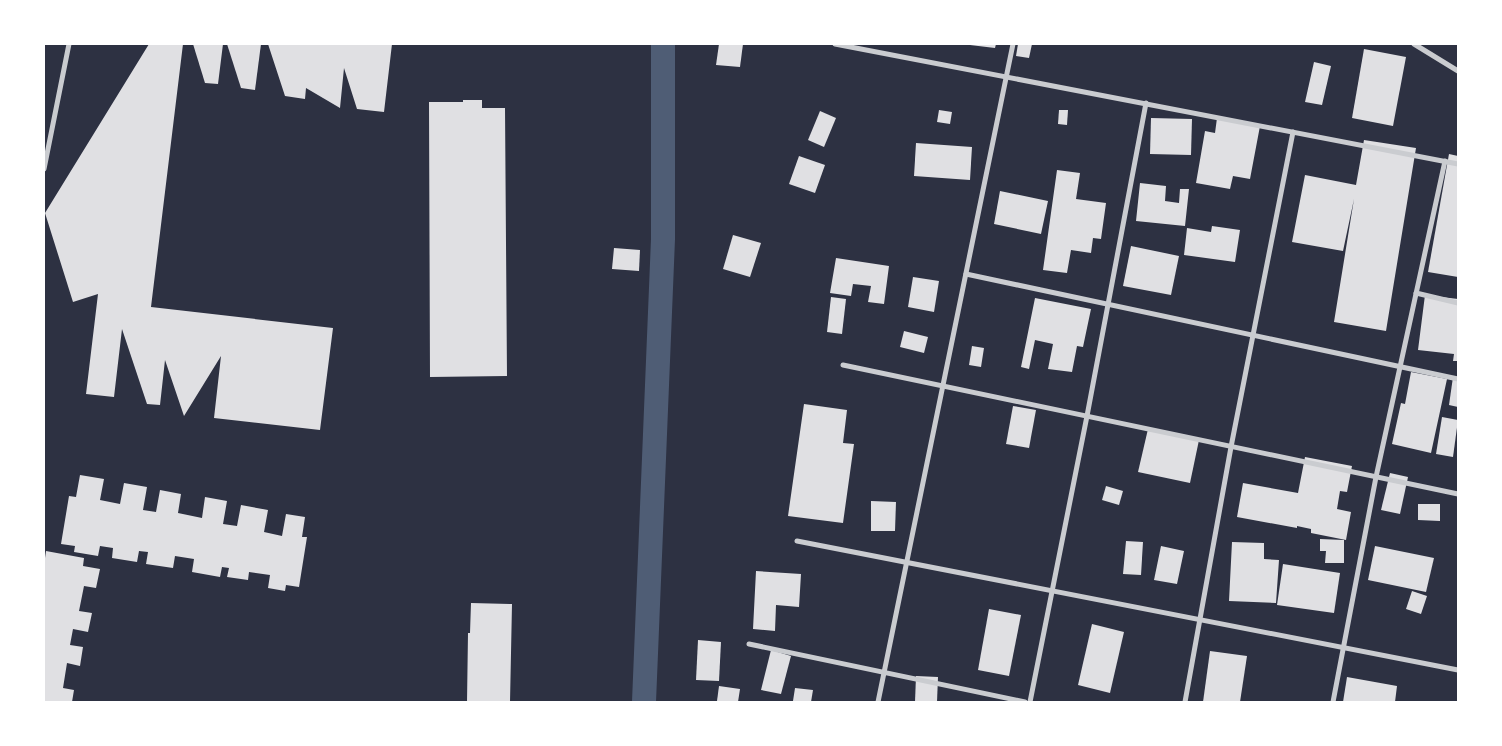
<svg xmlns="http://www.w3.org/2000/svg" width="1502" height="746" font-family="Barlow,sans-serif">
<rect width="100%" height="100%" fill="#2d3142"/>
<g fill="none" stroke-linecap="round" stroke-linejoin="round">
<polyline stroke="#4f5d75" stroke-width="24" points="644,702 663,239 663,44"/>
</g>
<g fill="#e0e0e3">
<polygon points="149,44 183,44 151,307 333,328 320,430 214,418 221,356 184,416 165,360 160,405 147,404 122,329 114,397 86,394 98,294 73,302 45,213"/>
<polygon points="193,44 223,44 218,84 205,83"/>
<polygon points="227,44 261,44 255,90 241,88"/>
<polygon points="268,44 392,44 384,112 357,109 344,68 340,108 306,88 305,99 285,96"/>
<polygon points="719,44 743,44 740,67 716,65"/>
<polygon points="970,44 996,44 995,48 970,45"/>
<polygon points="1018,44 1032,44 1029,58 1016,56"/>
<polygon points="1364,49 1406,57 1393,126 1352,118"/>
<polygon points="1314,62 1331,66 1322,105 1305,102"/>
<polygon points="463,100 482,100 482,108 505,108 507,376 430,377 429,102 463,102"/>
<polygon points="939,110 952,112 950,124 937,122"/>
<polygon points="1059,110 1068,110 1067,125 1058,124"/>
<polygon points="820,111 836,118 824,147 808,140"/>
<polygon points="1151,118 1192,119 1191,155 1150,154"/>
<polygon points="1217,118 1260,126 1250,179 1233,176 1230,189 1196,183 1205,131 1215,133"/>
<polygon points="1364,140 1416,148 1386,331 1334,322 1354,199 1343,251 1292,242 1305,175 1356,185"/>
<polygon points="916,143 972,147 970,180 914,176"/>
<polygon points="1449,154 1458,156 1458,277 1428,272"/>
<polygon points="799,156 825,165 815,193 789,184"/>
<polygon points="1057,170 1080,173 1076,199 1106,203 1101,239 1093,238 1091,253 1071,250 1067,273 1043,270"/>
<polygon points="1140,183 1166,186 1165,201 1179,203 1180,189 1189,189 1185,226 1136,221"/>
<polygon points="1000,191 1048,201 1041,234 994,224"/>
<polygon points="1212,226 1240,230 1235,262 1184,255 1187,228 1211,232"/>
<polygon points="733,235 761,243 750,277 723,269"/>
<polygon points="1131,246 1179,256 1171,295 1123,286"/>
<polygon points="614,248 640,250 639,271 612,269"/>
<polygon points="836,258 889,266 884,304 868,302 871,286 853,284 851,296 830,293"/>
<polygon points="913,277 939,281 934,312 908,307"/>
<polygon points="1425,295 1458,299 1458,361 1453,361 1454,354 1418,350"/>
<polygon points="831,297 846,299 842,334 827,332"/>
<polygon points="1035,298 1091,309 1083,347 1077,346 1072,372 1048,369 1053,344 1035,340 1029,369 1021,367"/>
<polygon points="904,331 928,337 924,353 900,347"/>
<polygon points="972,346 984,348 981,367 969,365"/>
<polygon points="1411,372 1447,379 1431,453 1392,444 1401,403 1405,404"/>
<polygon points="1453,377 1458,378 1458,407 1449,405"/>
<polygon points="804,404 847,410 843,443 854,444 843,523 788,516"/>
<polygon points="1013,406 1036,410 1029,448 1006,444"/>
<polygon points="1442,417 1458,420 1453,457 1436,454"/>
<polygon points="1148,429 1199,440 1190,483 1138,472"/>
<polygon points="1305,457 1352,466 1347,492 1340,491 1337,509 1351,512 1346,540 1311,533 1311,529 1297,526 1297,528 1237,517 1243,483 1298,493"/>
<polygon points="1390,473 1408,477 1400,514 1381,510"/>
<polygon points="80,475 104,479 100,500 120,504 124,483 147,487 143,510 156,512 160,490 181,494 178,513 202,518 205,497 227,501 223,524 237,526 241,505 268,510 264,532 282,536 286,514 305,517 302,537 307,537 299,587 286,585 285,591 268,588 270,575 249,572 248,580 227,577 229,568 222,567 220,577 192,572 194,559 175,556 173,568 146,564 148,552 139,551 137,562 112,558 113,548 100,546 98,556 74,552 75,546 61,544 69,496 76,497"/>
<polygon points="1106,486 1123,491 1119,505 1102,500"/>
<polygon points="871,501 896,502 895,531 871,531"/>
<polygon points="1418,504 1440,504 1440,521 1418,520"/>
<polygon points="1320,539 1344,540 1344,563 1325,563 1326,551 1320,551"/>
<polygon points="1126,541 1143,542 1141,575 1123,574"/>
<polygon points="1232,542 1264,543 1264,559 1279,560 1276,603 1229,601"/>
<polygon points="1161,546 1184,551 1177,584 1154,580"/>
<polygon points="1375,546 1434,558 1426,592 1368,580"/>
<polygon points="46,551 84,558 83,566 100,569 96,588 84,586 79,611 92,613 88,632 73,629 70,645 83,647 80,666 67,663 63,688 74,690 72,702 44,702 44,558 45,558"/>
<polygon points="1283,564 1340,573 1334,613 1277,605"/>
<polygon points="756,571 801,574 799,607 776,605 775,631 753,629"/>
<polygon points="1412,591 1427,596 1421,614 1406,609"/>
<polygon points="471,603 512,604 510,702 467,702 468,633 470,633"/>
<polygon points="989,609 1021,615 1009,676 978,670"/>
<polygon points="1092,624 1124,632 1110,693 1078,685"/>
<polygon points="698,640 721,642 719,681 696,680"/>
<polygon points="771,650 791,656 781,694 761,690"/>
<polygon points="1210,651 1247,656 1240,702 1203,702"/>
<polygon points="916,676 938,677 937,702 915,702"/>
<polygon points="1347,677 1397,686 1395,702 1343,702"/>
<polygon points="719,686 740,689 738,702 717,701"/>
<polygon points="795,688 813,690 811,702 793,701"/>
</g>
<g fill="none" stroke-linecap="round" stroke-linejoin="round">
<g stroke="#caccd0" stroke-width="5">
<polyline points="835,44 1458,164"/>
<polyline points="1414,44 1458,71"/>
<polyline points="44,169 69,44"/>
<polyline points="966,274 1458,379"/>
<polyline points="1416,293 1458,303"/>
<polyline points="843,365 1458,494"/>
<polyline points="797,541 1458,670"/>
<polyline points="749,644 1025,702"/>
<polyline points="878,702 1013,44"/>
<polyline points="1030,702 1087,416 1146,103"/>
<polyline points="1185,702 1231,447 1293,132"/>
<polyline points="1333,702 1376,477 1445,161"/>
</g>
</g>
<rect width="1502" height="746" fill="none" stroke="#ffffff" stroke-width="90"/>
</svg>
